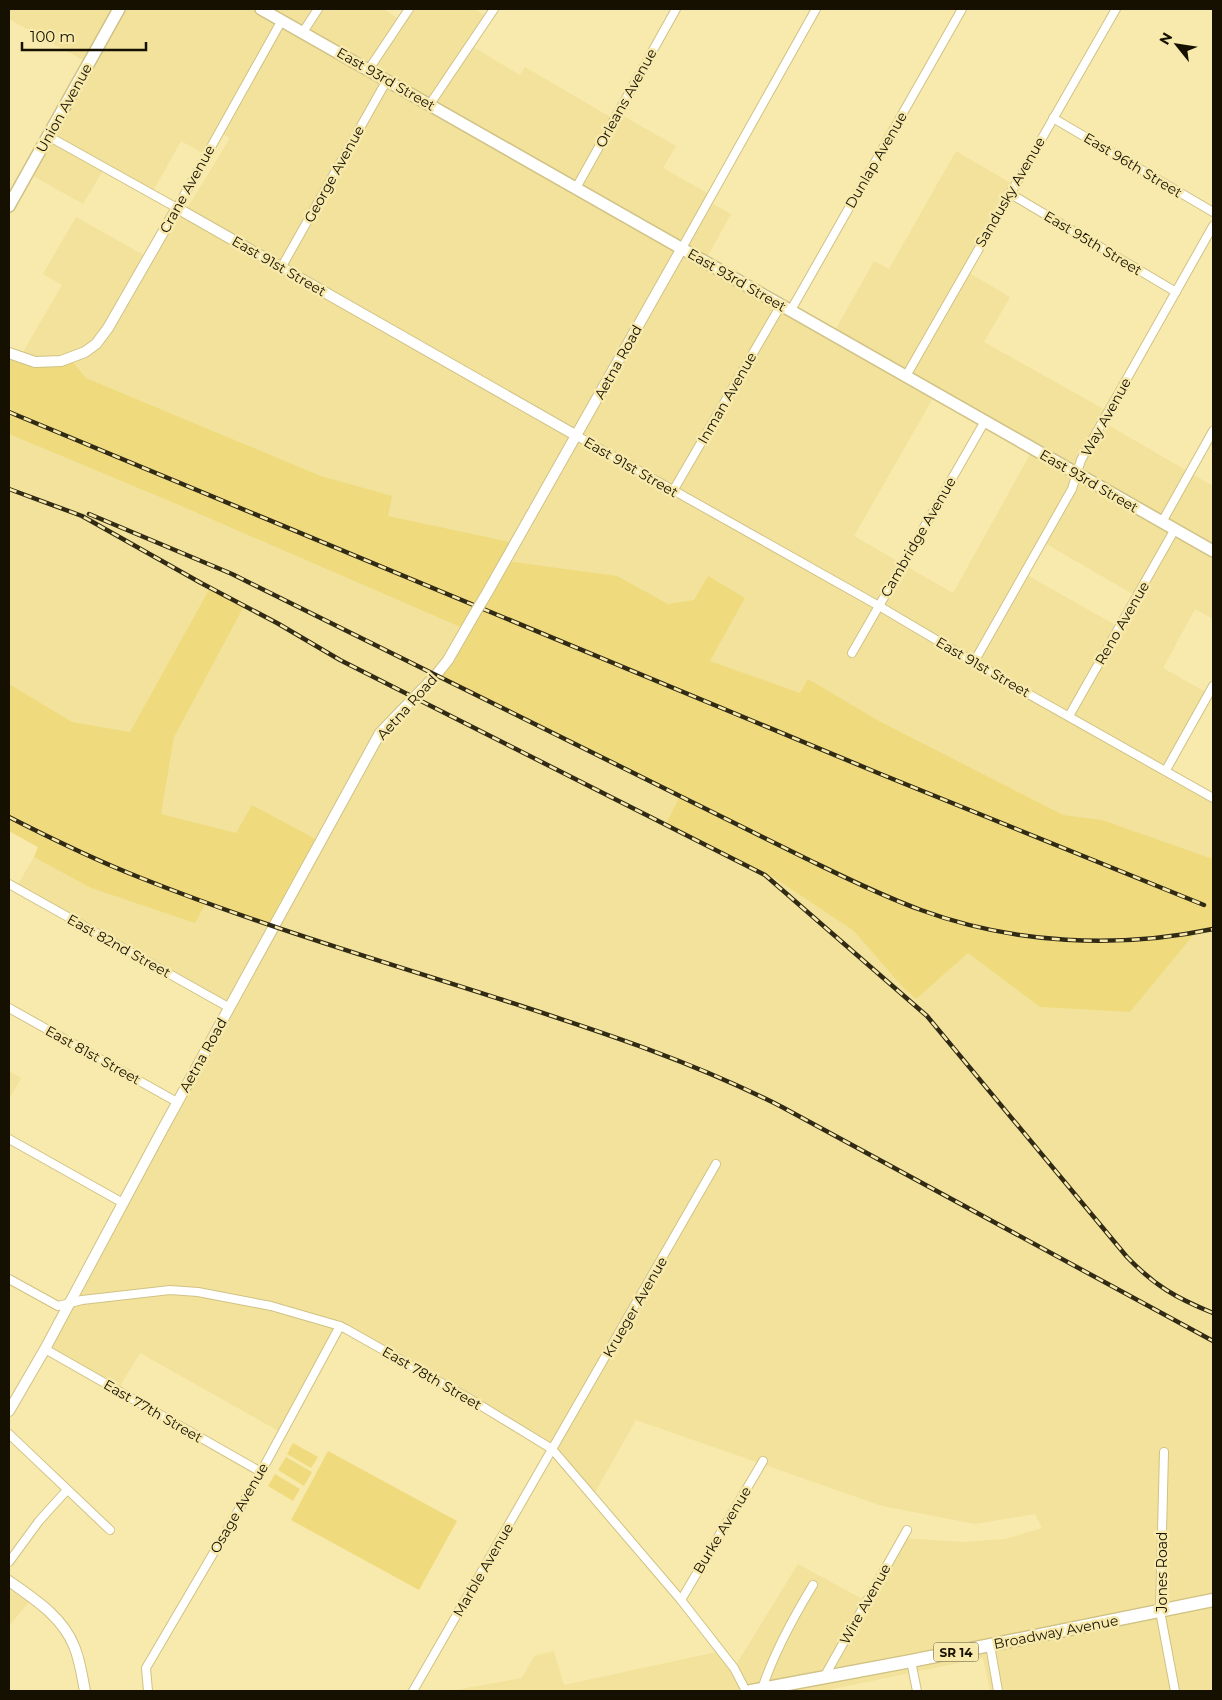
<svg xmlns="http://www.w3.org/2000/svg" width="1222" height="1700" font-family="Montserrat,sans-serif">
<rect width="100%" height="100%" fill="#f8eaac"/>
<g fill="#f2e29c" fill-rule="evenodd">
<path d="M9 9H383L401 20 409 9H474L488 17 470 45 520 75 525 67 614 119 618 113 676 146 663 168 711 195 708 201 731 214 705 261 833 334 874 261 889 269 956 151 1014 185 966 271 1010 297 984 342 1109 412 1103 422 1213 486V619L1195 609 1163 668 1209 694 1166 770 1213 798V1691H990L983 1658 823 1691H450L522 1678 534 1656 554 1651 564 1685 721 1651 734 1668 798 1564 866 1601 902 1538 963 1542 1005 1539 1042 1528 1035 1514 975 1524 882 1506 636 1420 593 1496 552 1449 341 1326 282 1433 140 1353 117 1391 45 1349 230 1008 16 888 39 848 9 831V391L20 357 62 285 43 274 76 217 149 258 177 208 185 212 230 138 219 132 206 155 181 141 152 193 105 167 83 204 28 173 88 63 9 19ZM936 393 1033 449 953 593 854 536ZM1043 542 1136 596 1119 627 1025 574Z"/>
<polygon points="9,1071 21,1078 9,1099"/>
<polygon points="9,1581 32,1598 9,1626"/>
</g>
<g fill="#efdb7e">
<polygon points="9,353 36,362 69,358 86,378 321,476 392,496 388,516 515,543 506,561 617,576 668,604 694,600 708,576 745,598 710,661 800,693 808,679 879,721 1063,815 1102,820 1213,859 1213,929 1195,933 1130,1012 1040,1007 968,953 916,999 901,985 854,931 773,877 666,824 680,796 436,675 465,629 179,505 9,434"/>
<polygon points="210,588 244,606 174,737 161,814 236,833 252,805 319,841 274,926 206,903 195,923 91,888 34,857 38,847 9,831 9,684 72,722 130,732"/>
<polygon points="293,1443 318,1457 311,1468 287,1454"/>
<polygon points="328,1451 457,1521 419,1590 291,1520"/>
<polygon points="286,1457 312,1472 304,1486 278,1470"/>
<polygon points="275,1474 300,1489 293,1501 268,1486"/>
</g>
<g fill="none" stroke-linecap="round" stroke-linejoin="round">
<g stroke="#d0c285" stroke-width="10">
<g id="minor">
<polyline points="303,32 318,9"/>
<polyline points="369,69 409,9"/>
<polyline points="430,104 494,9"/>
<polyline points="1053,118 1213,212"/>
<polyline points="48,136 177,208 282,20"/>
<polyline points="576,188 676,9"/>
<polyline points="1009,193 1176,292"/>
<polyline points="682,248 816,9"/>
<polyline points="281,268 387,80"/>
<polyline points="791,310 962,9"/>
<polyline points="906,376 1116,9"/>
<polyline points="577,436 879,606 1016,687 1213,798"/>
<polyline points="673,491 781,305"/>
<polyline points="1162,522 1213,431"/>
<polyline points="852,653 985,421"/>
<polyline points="974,662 1072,489 1081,460 1213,226"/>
<polyline points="1069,716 1175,529"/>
<polyline points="1166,770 1213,686"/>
<polyline points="9,884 230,1008"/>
<polyline points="9,1008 177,1102"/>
<polyline points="9,1139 123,1203"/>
<polyline points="9,1279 58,1306 82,1300 170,1290 198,1292 271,1306 340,1326 346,1329 470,1399 552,1449 681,1600 734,1668 746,1691"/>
<polyline points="45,1349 261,1472"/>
<polyline points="9,1434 110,1530"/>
<polyline points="1164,1452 1160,1611 1175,1691"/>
<polyline points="9,1562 39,1521 67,1490"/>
<polyline points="681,1600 763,1461"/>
<polyline points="990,1645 998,1691"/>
<polyline points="911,1661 917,1691"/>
<polyline points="823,1679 907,1530"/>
<path d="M762 1689C774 1652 793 1618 813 1585"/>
<polyline points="148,1691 146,1668 261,1472 340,1326"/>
<polyline points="413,1691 716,1164"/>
</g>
</g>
<g stroke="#d0c285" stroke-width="12">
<g id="tertiary">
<polyline points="9,353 35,362 61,361 85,352 96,344 108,328 177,208 577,436"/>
<polyline points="487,593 682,248"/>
<polyline points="9,1411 45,1349 160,1134 380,733 436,675 448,660 475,613"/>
<path d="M9 1581C34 1599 62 1616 74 1646 80 1660 82 1676 85 1691"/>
</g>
</g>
<g stroke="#d0c285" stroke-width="14">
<g id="secondary">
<polyline points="261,9 1213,551"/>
<polyline points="9,206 119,9"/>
</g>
</g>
<g stroke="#d0c285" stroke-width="15">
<polyline id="primary" points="751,1691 911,1661 1213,1600"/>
</g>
<use href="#minor" stroke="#fff" stroke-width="8"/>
<use href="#tertiary" stroke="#fff" stroke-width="10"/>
<use href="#secondary" stroke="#fff" stroke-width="11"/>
<use href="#primary" stroke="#fff" stroke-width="12"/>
<g stroke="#312b15" stroke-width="4.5">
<g id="rail">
<polyline points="9,412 878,773 1204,905"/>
<path d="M9 489 82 516 201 583 277 623 340 660 765 875 927 1016 1127 1257C1155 1286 1176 1298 1213 1313"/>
<path d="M89 514 232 574 807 859C844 877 882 896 921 910 1013 944 1118 949 1213 929"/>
<path d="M9 817C52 839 95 860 141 878 259 925 382 961 503 1000 598 1031 692 1061 782 1107L1213 1341"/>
</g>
</g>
<use href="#rail" stroke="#f8eaac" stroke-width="2.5" stroke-dasharray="8" stroke-linecap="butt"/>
<g stroke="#d0c285" stroke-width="12" stroke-linecap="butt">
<polyline id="tertiary-bridge" points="475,613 487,593"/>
</g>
<use href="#tertiary-bridge" stroke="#fff" stroke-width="10"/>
</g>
<g text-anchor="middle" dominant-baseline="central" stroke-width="5" stroke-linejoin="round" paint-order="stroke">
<rect fill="#f8eaac" stroke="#595134" stroke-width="1" x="933.5" y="1642.5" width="45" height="19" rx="4"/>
<g font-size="12" font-weight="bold" fill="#151000">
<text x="956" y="1652">SR 14</text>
</g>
<g font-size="14" fill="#151000" stroke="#f8eaac">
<text transform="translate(386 79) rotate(30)">East 93rd Street</text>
<text transform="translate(626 98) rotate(-61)">Orleans Avenue</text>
<text transform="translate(64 108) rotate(-61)">Union Avenue</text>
<text transform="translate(876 160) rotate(-60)">Dunlap Avenue</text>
<text transform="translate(1133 165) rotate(31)">East 96th Street</text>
<text transform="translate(334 174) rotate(-61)">George Avenue</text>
<text transform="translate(187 189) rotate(-61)">Crane Avenue</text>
<text transform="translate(1010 192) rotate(-60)">Sandusky Avenue</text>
<text transform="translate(1093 243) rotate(31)">East 95th Street</text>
<text transform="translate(279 266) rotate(30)">East 91st Street</text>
<text transform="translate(737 280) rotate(30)">East 93rd Street</text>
<text transform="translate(618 362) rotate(-61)">Aetna Road</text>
<text transform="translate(727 398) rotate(-60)">Inman Avenue</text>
<text transform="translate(1106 417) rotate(-61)">Way Avenue</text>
<text transform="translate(631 467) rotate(30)">East 91st Street</text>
<text transform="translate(1089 481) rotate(30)">East 93rd Street</text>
<text transform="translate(918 537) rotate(-60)">Cambridge Avenue</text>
<text transform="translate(1122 623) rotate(-60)">Reno Avenue</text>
<text transform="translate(983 667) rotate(30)">East 91st Street</text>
<text transform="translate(407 707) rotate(-48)">Aetna Road</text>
<text transform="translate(119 946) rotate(29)">East 82nd Street</text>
<text transform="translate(93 1055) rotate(29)">East 81st Street</text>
<text transform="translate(203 1055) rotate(-61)">Aetna Road</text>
<text transform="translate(635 1307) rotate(-60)">Krueger Avenue</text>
<text transform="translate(432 1378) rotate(30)">East 78th Street</text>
<text transform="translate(153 1411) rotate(30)">East 77th Street</text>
<text transform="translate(239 1508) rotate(-60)">Osage Avenue</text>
<text transform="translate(722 1530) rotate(-59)">Burke Avenue</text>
<text transform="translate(483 1570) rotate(-60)">Marble Avenue</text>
<text transform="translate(1162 1572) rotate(-90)">Jones Road</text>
<text transform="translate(865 1604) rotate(-61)">Wire Avenue</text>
<text transform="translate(1056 1632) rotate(-11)">Broadway Avenue</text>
</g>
</g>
<rect width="1222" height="1700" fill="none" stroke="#151000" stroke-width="20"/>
<g transform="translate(1177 45) rotate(300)" stroke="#f8eaac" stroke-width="4" paint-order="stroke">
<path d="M0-4L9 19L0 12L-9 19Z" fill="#151000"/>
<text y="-8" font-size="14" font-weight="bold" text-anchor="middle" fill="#151000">N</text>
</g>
<path d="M22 42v8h124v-8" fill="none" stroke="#151000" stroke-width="2.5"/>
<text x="30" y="42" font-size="15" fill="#151000" stroke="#f8eaac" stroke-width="4" paint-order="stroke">100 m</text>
</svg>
